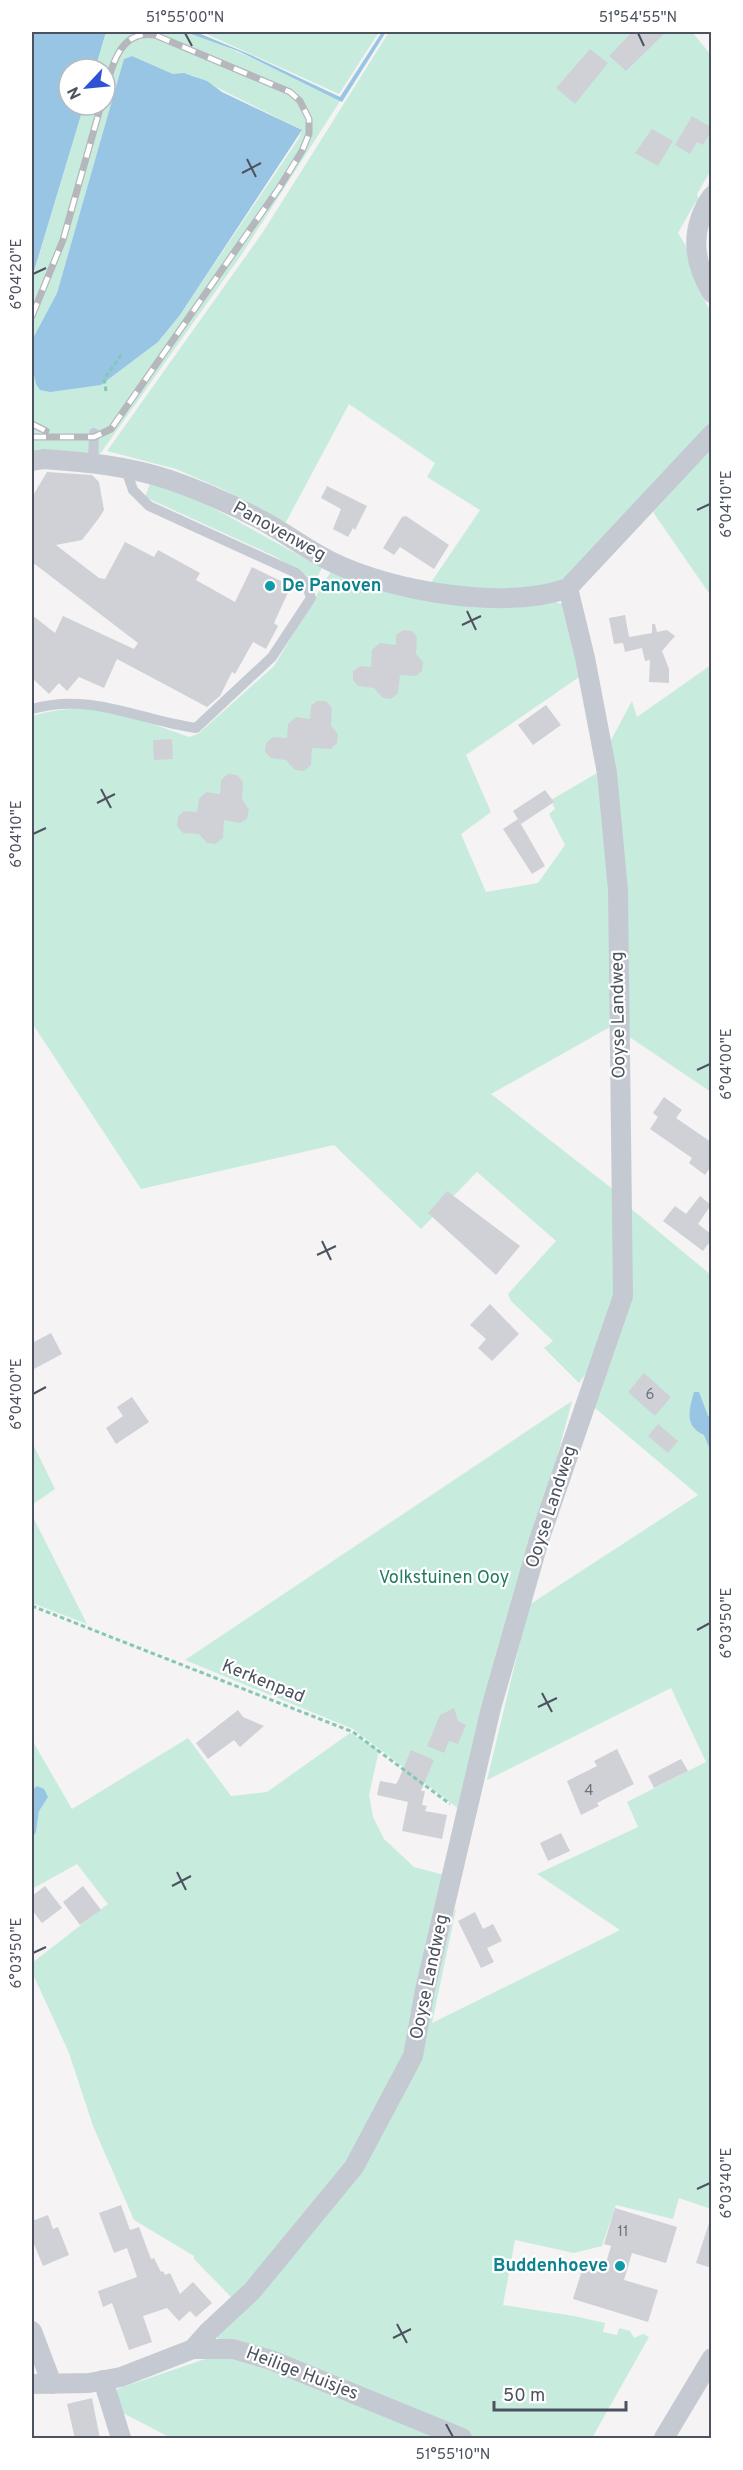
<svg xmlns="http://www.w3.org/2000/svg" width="743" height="2470" font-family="Overpass,sans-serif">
<rect width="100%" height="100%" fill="#f5f3f3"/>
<g fill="#c7ecde">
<polygon points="106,32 193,32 342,98 242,254 100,454 32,454 32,367 36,384 101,385 158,342 180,315 299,138 302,130 192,75 173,74 132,56 124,59 57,293 32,340 32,279 84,105 105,105 105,69 95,69"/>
<polygon points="202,32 379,32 339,94"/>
<polygon points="389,32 692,32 711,55 711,170 697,194 699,200 711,180 711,187 701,202 695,203 678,233 686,246 697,286 711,313 711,424 578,572 547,586 482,590 430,584 480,510 427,477 435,463 349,404 286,522 283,523 222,489 176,469 107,451 263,232"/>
<polygon points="711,447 711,596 653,512"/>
<polygon points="151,481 206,504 322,568 315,581 274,556 145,497"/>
<path d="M331 571 479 606 555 602 562 604 585 673 466 755 491 812 461 834 486 892 538 883 565 845 549 814 555 809 551 800 602 770 617 1023 491 1094 619 1194V1280L605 1348 579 1383 544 1348 553 1341 511 1301 508 1294 556 1241 477 1172 421 1229 334 1145 141 1189 32 1023V716C93 698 132 717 189 737L198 734 274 666Z"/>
<polygon points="711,665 711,1092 625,1034 611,740 632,701 637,717"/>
<polygon points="629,1207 711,1275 711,2209 679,2198 673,2219 616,2205 602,2246 574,2253 515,2240 503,2305 574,2316 605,2323 603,2332 617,2335 619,2328 630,2331 634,2338 643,2334 649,2337 592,2438 475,2438 337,2381 221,2341 216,2337 310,2232 428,2020 454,1911 456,1909 432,2023 620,1930 537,1874 638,1827 627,1802 706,1762 671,1688 487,1780 529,1605 698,1495 595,1408 625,1294"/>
<polygon points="572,1401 463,1812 353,1729 185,1660"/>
<polygon points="32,1442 55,1489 32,1505"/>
<polygon points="32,1515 87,1624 32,1603"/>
<polygon points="350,1733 379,1750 369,1795 373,1817 384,1839 414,1867 452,1877 419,2021 357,2154 233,2299 194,2259 194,2256 134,2220 93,2126 69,2053 32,1972 32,1963 108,1904 77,1864 32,1889 32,1839 36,1832 39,1811 37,1786 32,1790 32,1740 72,1809 188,1738 231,1796 267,1792"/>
<polygon points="237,2356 453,2438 171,2438 119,2411 115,2398 117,2389 208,2358"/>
</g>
<g fill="#99c5e5">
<polygon points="32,32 106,32 95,69 69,69 69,105 84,105 32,278"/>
<polygon points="186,32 196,32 251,55 340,97 382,32 386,32 342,102 238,51"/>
<polygon points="132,56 173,74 184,73 207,81 222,92 302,130 180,315 158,342 101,385 50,392 40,390 36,384 32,367 32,340 57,293 119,76 124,59"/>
<path d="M694 1392H699L708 1416 711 1417V1452L704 1435C684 1426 689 1410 694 1392Z"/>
<polygon points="37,1786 44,1789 48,1797 39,1811 36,1832 32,1839 32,1790"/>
</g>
<g fill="#d0d1d6">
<polygon points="632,32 666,32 626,71 609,56"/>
<polygon points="590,49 608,63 575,104 556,88"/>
<polygon points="692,116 711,127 711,131 703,145 697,142 690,154 675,145"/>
<polygon points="652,129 673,141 658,166 635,153"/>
<polygon points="47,472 92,475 99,482 104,510 99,518 82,540 56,545 99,578 105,579 125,542 154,557 158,550 200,573 196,580 235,602 252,567 291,586 274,623 278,626 266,649 253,642 235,674 232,672 220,696 207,707 117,659 104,688 79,677 67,691 59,683 49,694 32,678 32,615 55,633 63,616 134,649 138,643 32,562 32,497"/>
<polygon points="327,486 367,506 355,530 353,528 348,537 333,529 341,509 321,498"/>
<polygon points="406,516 449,545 434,569 400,547 394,555 383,548 402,517"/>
<polygon points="625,615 629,637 652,633 652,624 655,624 657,632 667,630 675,636 662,651 669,669 669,683 649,682 650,660 645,661 642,648 625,652 623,643 614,644 609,618"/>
<polygon points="403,630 412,631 417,637 416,654 423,662 422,671 416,676 400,675 398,693 391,699 383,698 374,688 358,686 353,680 353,671 360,666 371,667 372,650 380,643 396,645 396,635"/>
<polygon points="317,701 326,701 332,708 331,726 338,734 337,743 331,749 312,748 311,765 304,771 295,770 286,760 271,758 265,752 266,743 273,737 287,738 288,724 296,717 310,719 311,706"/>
<polygon points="546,705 561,725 533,745 518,725"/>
<polygon points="172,739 173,759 154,760 153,740"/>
<polygon points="228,774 237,775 243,782 242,799 249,810 247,819 240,823 224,820 223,838 215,844 207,843 199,834 183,833 177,826 178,817 184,811 197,812 199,799 206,792 220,794 221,780"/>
<polygon points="545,790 554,802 521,824 513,811"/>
<polygon points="518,819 545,866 532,874 503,829"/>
<polygon points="664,1097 682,1110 676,1118 711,1142 711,1166 705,1175 689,1163 692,1158 650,1129 658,1117 653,1113"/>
<polygon points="447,1191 520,1246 496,1275 428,1213"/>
<polygon points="700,1196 711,1205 698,1224 711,1234 711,1240 703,1251 663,1221 675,1206 686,1214"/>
<polygon points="490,1304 519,1334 492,1361 478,1348 486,1339 470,1325"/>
<polygon points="51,1333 62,1354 32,1370 32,1343"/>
<polygon points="644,1373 671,1397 655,1416 628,1392"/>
<polygon points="132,1397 149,1422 116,1444 106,1428 123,1416 117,1407"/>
<polygon points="658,1424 678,1441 668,1453 648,1436"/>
<polygon points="454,1708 458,1721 466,1725 458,1744 449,1741 444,1753 427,1746 440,1715"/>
<polygon points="238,1710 243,1717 264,1726 240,1747 234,1740 208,1759 196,1743"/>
<polygon points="617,1749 634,1784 597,1803 599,1806 581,1815 567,1781 597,1766 594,1761"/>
<polygon points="411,1750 434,1760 421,1791 425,1791 422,1805 427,1806 425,1811 447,1815 442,1839 402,1831 408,1802 377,1795 380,1781 396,1784 398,1781"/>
<polygon points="681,1759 688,1771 654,1788 648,1776"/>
<polygon points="561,1833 570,1851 548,1861 540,1843"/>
<polygon points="45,1886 62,1908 42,1923 32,1910 32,1896"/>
<polygon points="83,1886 101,1910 80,1925 63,1902"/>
<polygon points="475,1912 483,1929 493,1924 502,1941 487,1948 494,1962 481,1968 458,1921"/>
<polygon points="121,2205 130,2230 139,2227 151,2259 154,2258 161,2272 163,2271 165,2275 170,2273 180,2294 193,2282 212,2303 196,2317 190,2311 179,2321 167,2308 143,2316 152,2342 129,2350 112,2303 103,2307 98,2291 137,2277 127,2248 114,2253 99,2213"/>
<polygon points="615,2208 677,2227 666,2263 632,2253 624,2280 658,2290 648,2322 573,2299 583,2267 603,2273 611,2246 604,2244"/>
<polygon points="48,2215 53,2229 58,2227 69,2255 43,2266 34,2244 32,2245 32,2221"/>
<polygon points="709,2223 711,2224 711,2260 709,2267 696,2263"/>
<polygon points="92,2398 100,2439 75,2439 67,2404"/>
</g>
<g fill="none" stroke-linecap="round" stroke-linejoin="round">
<g stroke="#82c8b4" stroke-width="3" stroke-dasharray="4.5 3" stroke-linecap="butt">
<polyline points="106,391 104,379 122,354"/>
<polyline points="32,1606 353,1732 450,1804"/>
</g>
<g stroke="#c5cad2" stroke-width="10">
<polyline points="93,462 94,433"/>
<path d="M32 709C91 692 138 720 196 728L272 657 311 598 306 583 296 573 149 506 133 490 125 467"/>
</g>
<g stroke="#c5cad2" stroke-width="20">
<path d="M712 196C690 228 692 260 712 293"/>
<path d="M32 461 44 459C87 462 128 466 170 480 202 491 235 506 265 522 288 535 309 551 332 562 391 591 505 611 568 588L712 434"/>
<polyline points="32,2331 52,2384"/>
<polyline points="193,2349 209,2331 252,2291 354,2167 413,2056 425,1990 491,1708 539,1540 623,1296 618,890 607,773 585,658 568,588"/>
<polyline points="103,2380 121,2438"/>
<polyline points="32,2384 89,2383 121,2377 193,2349 233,2349 271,2360 462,2438"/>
<polyline points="664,2438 712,2358"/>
</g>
<g stroke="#b6b7bc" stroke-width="7">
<g id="rail">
<polyline points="32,316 63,240 101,105"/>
<polyline points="32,424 46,431"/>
<path d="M32 437H94L111 429 279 188 302 151 309 134V119L300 101 290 92 155 35C120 29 112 66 105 91"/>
</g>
</g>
<use href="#rail" stroke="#fff" stroke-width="4.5" stroke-dasharray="14" stroke-linecap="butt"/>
</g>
<path fill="none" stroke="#4c525f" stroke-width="2" d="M185 33 192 46M638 33 644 46M247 159 256 177M242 173 261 163M33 274 46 268M697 510 710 504M467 611 476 630M462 625 481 616M101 789 111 808M97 803 115 794M33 834 46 828M697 1070 710 1064M322 1241 331 1260M317 1255 336 1246M33 1394 46 1387M697 1630 710 1623M542 1693 552 1712M538 1707 557 1698M177 1872 186 1890M172 1886 191 1876M33 1953 46 1947M697 2189 710 2183M397 2324 407 2343M393 2338 411 2329M446 2424 453 2437"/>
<g fill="#0f9aa8" stroke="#fff" stroke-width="2">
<circle cx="270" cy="586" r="6"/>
<circle cx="620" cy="2266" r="6"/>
</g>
<g text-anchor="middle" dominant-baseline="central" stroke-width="4.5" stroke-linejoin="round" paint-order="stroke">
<g font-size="15" fill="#6d727d">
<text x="650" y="1395">6</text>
<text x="589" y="1791">4</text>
<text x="623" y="2232">11</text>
</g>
<g font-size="18" fill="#4c525f" stroke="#fff">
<text transform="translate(279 532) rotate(29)">Panovenweg</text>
<text transform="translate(619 1015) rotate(-91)">Ooyse Landweg</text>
<text transform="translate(552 1507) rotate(-72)">Ooyse Landweg</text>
<text transform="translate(263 1682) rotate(22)">Kerkenpad</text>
<text transform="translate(430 1977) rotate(-78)">Ooyse Landweg</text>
<text transform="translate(302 2374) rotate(21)">Heilige Huisjes</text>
</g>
<g font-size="18" font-weight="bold" fill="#0d838f" stroke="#fff" text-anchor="start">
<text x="282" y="586">De Panoven</text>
<text x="608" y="2266" text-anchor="end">Buddenhoeve</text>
</g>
<g font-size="18" fill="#227b62" stroke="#fff">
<text x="444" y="1578">Volkstuinen Ooy</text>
</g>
</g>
<rect width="743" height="2470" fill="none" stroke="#ffffff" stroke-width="66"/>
<g transform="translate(87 87) rotate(244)"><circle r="28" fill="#ffffff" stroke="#b7babf" stroke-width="1.5"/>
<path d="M0-4.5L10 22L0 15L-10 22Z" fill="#2d52d4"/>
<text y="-9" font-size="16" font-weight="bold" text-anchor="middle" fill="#4c525f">N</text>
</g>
<path d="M494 2401v9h132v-9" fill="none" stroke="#4c525f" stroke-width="3"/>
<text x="503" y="2401" font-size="18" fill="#4c525f" stroke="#ffffff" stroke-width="4.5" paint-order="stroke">50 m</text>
<rect x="33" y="33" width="677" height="2404" fill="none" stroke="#4c525f" stroke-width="2"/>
<g font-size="15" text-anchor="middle" fill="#4c525f">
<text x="185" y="22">51°55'00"N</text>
<text x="638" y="22">51°54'55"N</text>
<text transform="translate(16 274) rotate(-90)" y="5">6°04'20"E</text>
<text transform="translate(726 504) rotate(-90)" y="5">6°04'10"E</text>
<text transform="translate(16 834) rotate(-90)" y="5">6°04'10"E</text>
<text transform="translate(726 1064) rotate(-90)" y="5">6°04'00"E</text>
<text transform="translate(16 1394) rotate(-90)" y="5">6°04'00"E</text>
<text transform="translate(726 1623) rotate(-90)" y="5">6°03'50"E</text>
<text transform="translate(16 1953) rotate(-90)" y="5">6°03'50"E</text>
<text transform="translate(726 2183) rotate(-90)" y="5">6°03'40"E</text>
<text x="453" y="2459">51°55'10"N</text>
</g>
</svg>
